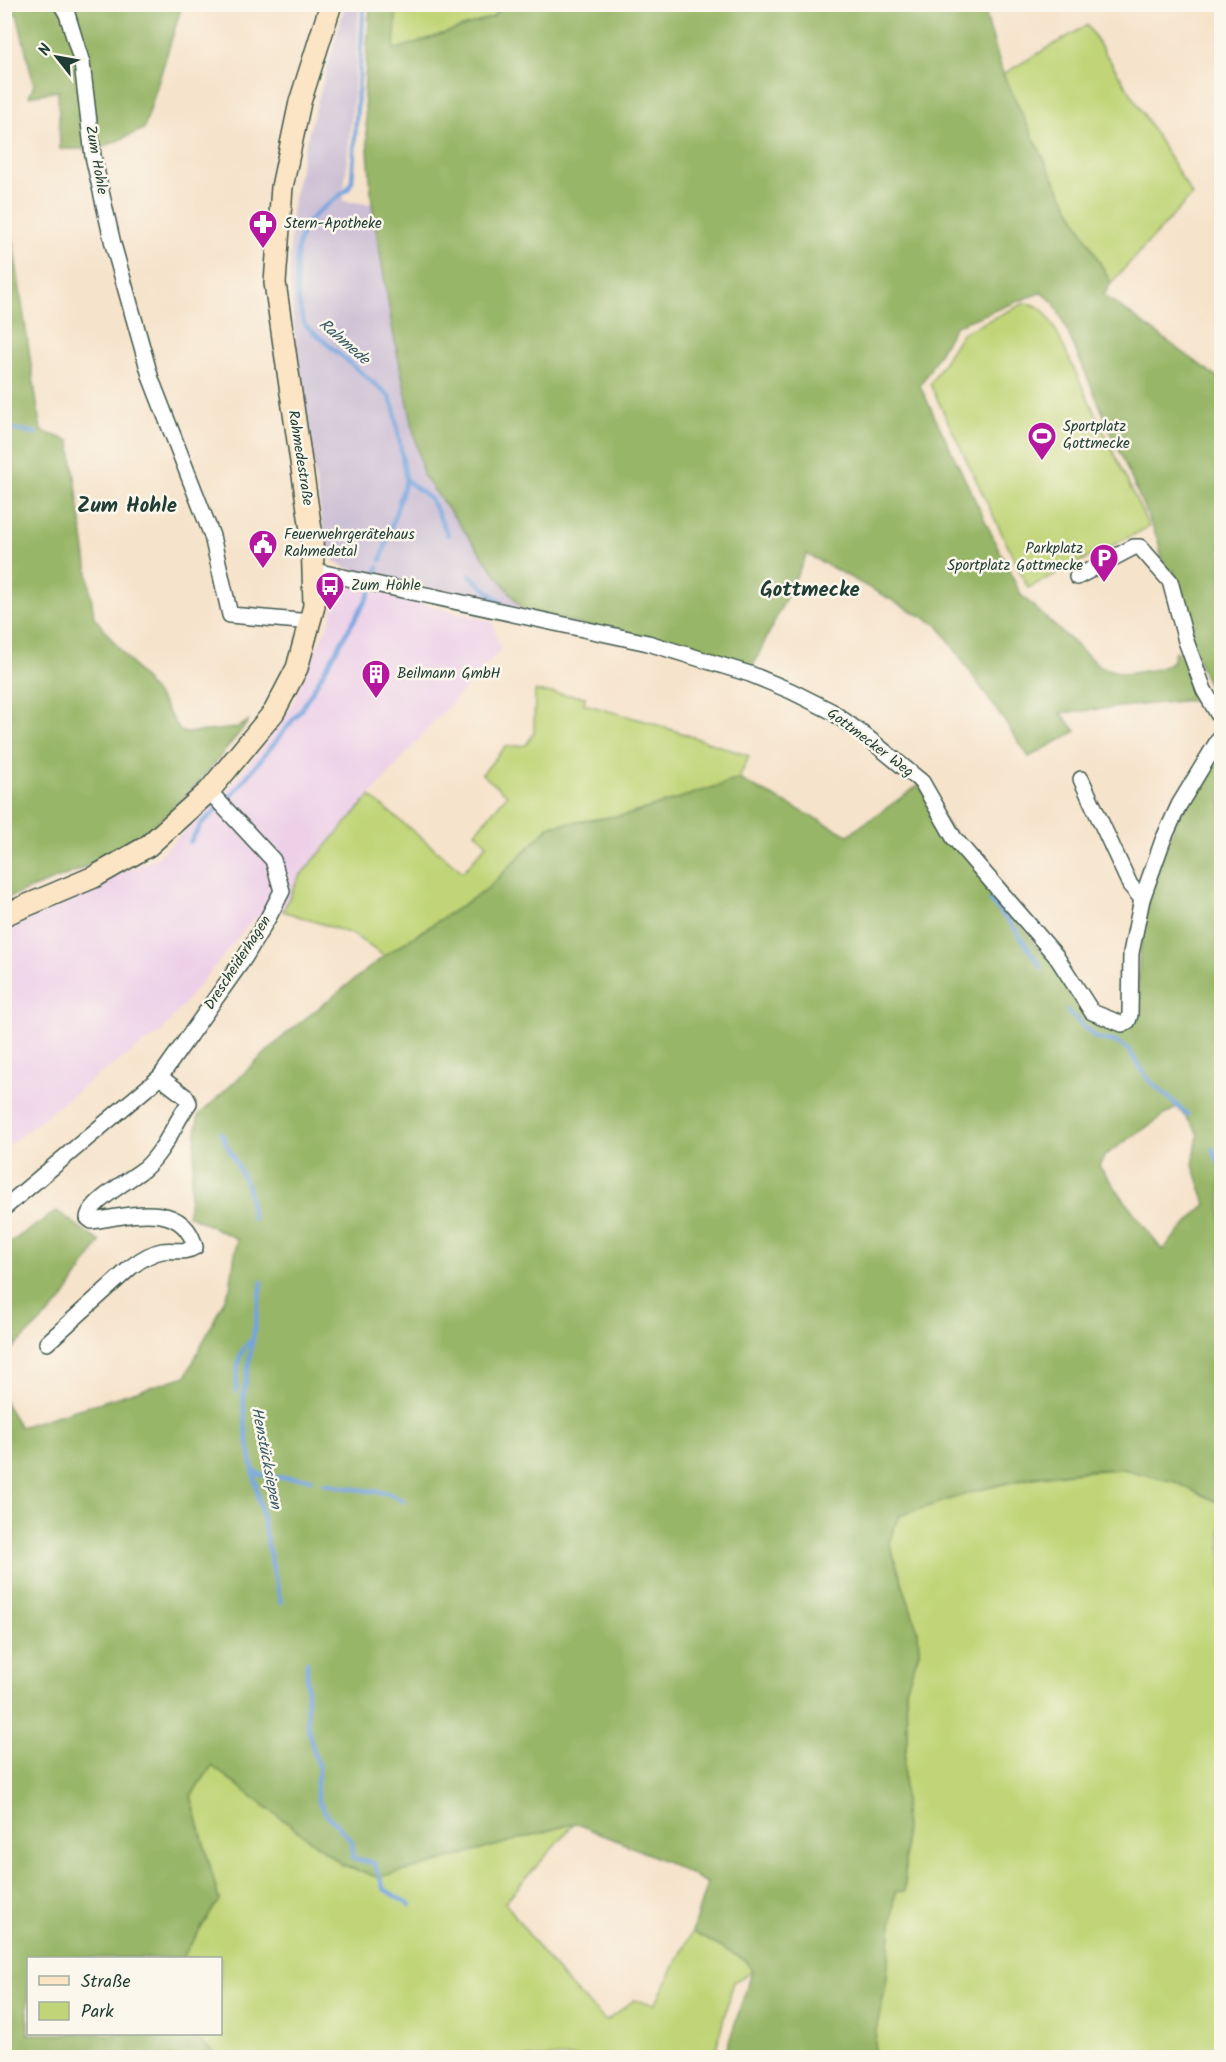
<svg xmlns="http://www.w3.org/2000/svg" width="1226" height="2062" font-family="Kalam,sans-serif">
<rect width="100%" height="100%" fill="#fbf7ec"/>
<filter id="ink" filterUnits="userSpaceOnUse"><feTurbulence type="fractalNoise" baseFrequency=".0167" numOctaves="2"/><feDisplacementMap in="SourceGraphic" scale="12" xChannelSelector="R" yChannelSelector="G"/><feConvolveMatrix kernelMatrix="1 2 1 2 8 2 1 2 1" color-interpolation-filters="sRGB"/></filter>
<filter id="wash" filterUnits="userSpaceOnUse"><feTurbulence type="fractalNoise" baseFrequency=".008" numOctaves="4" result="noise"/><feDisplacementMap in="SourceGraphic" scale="24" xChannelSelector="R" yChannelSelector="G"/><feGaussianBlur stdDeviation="1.35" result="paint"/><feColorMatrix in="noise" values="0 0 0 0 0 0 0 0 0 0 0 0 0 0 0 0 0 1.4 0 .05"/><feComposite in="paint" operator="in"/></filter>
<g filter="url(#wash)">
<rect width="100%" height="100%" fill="#f6e3cb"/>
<polygon fill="#edd0e8" points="341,581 492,622 501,649 433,723 296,882 283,911 253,919 161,1032 93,1079 5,1148 5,920 157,858 225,792 257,754 294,702 304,675 331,619 336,588"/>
<polygon fill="#ccbed4" points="345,5 359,5 354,90 343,201 372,204 394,337 424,475 522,609 374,576 344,567 327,556 296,350 289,273 292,209 303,153"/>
<g fill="#c1d578" stroke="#708956" stroke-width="1.5">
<polygon points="397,5 503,5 493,17 393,51"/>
<polygon points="1087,25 1132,95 1192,195 1111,283 1050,172 1003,74"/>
<path d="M1025 303C1044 304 1049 318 1057 333L1149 527 1028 588 930 384 962 333Z"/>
<polygon points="535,691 585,697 584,704 652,723 749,756 739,779 630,814 550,826 486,890 384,956 352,934 283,911 299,877 370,796 463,872 487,844 475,832 507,795 482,774 505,747 526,745 534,733"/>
<path d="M1123 1469 1175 1482 1221 1504V2057L874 2058 876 2030 886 1985 895 1891 905 1890 904 1766 907 1737 906 1689 919 1652 918 1632 889 1541 899 1516C973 1488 1043 1472 1123 1469Z"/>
<polygon points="212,1766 343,1865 414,1869 575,1823 505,1902 543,1954 568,1984 606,2021 634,2000 655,2004 692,1932 747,1961 752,1972 733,1982 714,2057 220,2058 191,2034 220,2034 220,1958 182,1958 219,1900 191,1796"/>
</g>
<g fill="#98b668" stroke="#5c7a4e" stroke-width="1.5" fill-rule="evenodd">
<polygon points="4,5 182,5 144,129 99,149 60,149 58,91 29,96 34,85 17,14 5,16"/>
<path d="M370 5H397L394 50 493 17 503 5H983L1003 74 1050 172 1111 283 1104 295 1221 380V705C1195 669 1184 615 1174 571L1164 570 1158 540 1062 319 1054 303 1042 292 955 326 920 386 1021 595 1100 667 1125 674 1158 669 1172 662 1175 651 1185 658 1200 699 1061 713 1076 731 1029 757 938 625 807 554 751 670 522 609 423 475 394 337 372 204 364 95Z"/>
<polygon points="5,206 13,243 41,431 70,441 94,617 162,702 180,731 186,733 237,728 249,721 199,782 165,816 135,838 79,870 5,899"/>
<path d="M1221 745V1504L1175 1482 1123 1469 1092 1470 1028 1478 982 1489 899 1516 889 1542 918 1632 919 1652 906 1689 907 1738 904 1766 905 1891 895 1892 886 1985 876 2030 874 2057H724L752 1972 747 1961 692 1932 707 1883 665 1861 575 1823 414 1869 376 1877 343 1865 212 1766 191 1796 219 1900 182 1958H28V2034H191L220 2057H5L4 1401 20 1427 186 1376 230 1288 237 1239 188 1215 198 1116 287 1033 384 956 486 890 550 826 630 814 739 779 848 835 919 785 998 895 1038 948 1055 962 1096 1021 1106 1027 1120 1030 1131 1026 1137 1016 1139 957 1145 913 1158 868 1177 819ZM1177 1107 1194 1127 1198 1135 1193 1165 1206 1204 1162 1250 1099 1166 1105 1155Z"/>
<polygon points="57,1211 100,1242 61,1302 5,1356 5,1246"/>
</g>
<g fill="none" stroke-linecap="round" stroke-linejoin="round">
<g stroke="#74a4de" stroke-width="4.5">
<path d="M364 4 352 181 348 189C336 199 319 209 309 221 290 244 295 299 305 325L389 396 394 408 406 480 381 560"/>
<polyline points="4,428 36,433"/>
<polyline points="406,480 431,499 448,535"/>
<polyline points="470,575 500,602"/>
<polyline points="190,842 202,823 232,795 301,710 369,595 378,567"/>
<polyline points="990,901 1013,926 1041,967"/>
<polyline points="1067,1011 1096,1038 1116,1042 1128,1049 1148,1079 1188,1115"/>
<polyline points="221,1133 248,1187 253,1219"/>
<polyline points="1212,1149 1222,1168"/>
<polyline points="262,1282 243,1399 247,1438 267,1542 281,1603"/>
<path d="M236 1391C238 1371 235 1352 252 1340"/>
<path d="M256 1472C267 1481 296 1476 311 1479"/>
<polyline points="324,1483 348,1488 387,1493 404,1501"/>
<polyline points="307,1662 307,1718 309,1734 319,1769 316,1787 318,1800 324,1811 352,1841 352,1858 374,1863 384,1889 410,1905"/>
</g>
</g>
</g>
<g filter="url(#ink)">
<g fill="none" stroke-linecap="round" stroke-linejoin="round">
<g stroke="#3f564b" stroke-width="18">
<g id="street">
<polyline points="61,4 67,14 82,63 93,156 113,244 151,379 212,536 230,615 311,622"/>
<polyline points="315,571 648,643 750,674 791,691 831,711 868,738 922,782 954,838 1056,956 1092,1012 1122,1024 1128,1021 1130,1015 1131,953 1142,899 1163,840 1179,805 1222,734"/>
<polyline points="1077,577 1134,547 1140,547 1170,581 1186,641 1204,690 1222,721"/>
<polyline points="1081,779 1130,885 1142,899"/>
<polyline points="4,1208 160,1077 245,957 268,918 282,891 273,860 209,791"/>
<path d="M47 1343 131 1267C140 1260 151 1253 162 1251 174 1249 184 1254 195 1247 183 1199 128 1216 92 1221L88 1218C89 1202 131 1179 144 1169 164 1152 174 1124 189 1103L186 1097 160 1077"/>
</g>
</g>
<g stroke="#3f564b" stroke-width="24">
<polyline id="secondary" points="4,915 94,877 148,846 209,791 274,712 297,668 314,606 312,537 275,283 282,187 300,102 331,4"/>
</g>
<use href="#street" stroke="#fff" stroke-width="15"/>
<use href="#secondary" stroke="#fce5c4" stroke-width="21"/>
</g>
</g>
<defs>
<g id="pharmacy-pin" transform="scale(1.5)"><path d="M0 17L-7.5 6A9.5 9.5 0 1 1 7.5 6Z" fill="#b5179e" stroke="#fbf7ec"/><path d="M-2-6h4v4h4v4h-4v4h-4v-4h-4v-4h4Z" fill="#fff"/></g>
<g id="stadium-pin" transform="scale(1.5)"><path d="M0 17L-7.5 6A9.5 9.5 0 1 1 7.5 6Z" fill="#b5179e" stroke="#fbf7ec"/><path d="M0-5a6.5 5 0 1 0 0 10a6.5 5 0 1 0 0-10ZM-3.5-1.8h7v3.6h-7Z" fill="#fff"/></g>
<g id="civic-pin" transform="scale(1.5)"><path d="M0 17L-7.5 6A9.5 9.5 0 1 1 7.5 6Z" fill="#b5179e" stroke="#fbf7ec"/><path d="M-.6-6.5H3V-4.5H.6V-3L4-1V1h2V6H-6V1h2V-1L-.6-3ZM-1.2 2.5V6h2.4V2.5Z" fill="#fff"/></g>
<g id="parking-pin" transform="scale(1.5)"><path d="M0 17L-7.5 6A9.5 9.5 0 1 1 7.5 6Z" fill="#b5179e" stroke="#fbf7ec"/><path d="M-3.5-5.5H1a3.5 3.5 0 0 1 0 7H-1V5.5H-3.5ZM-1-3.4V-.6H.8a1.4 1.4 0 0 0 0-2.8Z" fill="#fff"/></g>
<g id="bus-pin" transform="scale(1.5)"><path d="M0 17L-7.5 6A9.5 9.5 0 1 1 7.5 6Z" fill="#b5179e" stroke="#fbf7ec"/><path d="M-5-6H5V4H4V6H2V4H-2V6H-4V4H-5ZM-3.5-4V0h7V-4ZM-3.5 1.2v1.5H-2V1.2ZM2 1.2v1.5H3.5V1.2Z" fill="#fff"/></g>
<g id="building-pin" transform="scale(1.5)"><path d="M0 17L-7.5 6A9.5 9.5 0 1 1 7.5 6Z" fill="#b5179e" stroke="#fbf7ec"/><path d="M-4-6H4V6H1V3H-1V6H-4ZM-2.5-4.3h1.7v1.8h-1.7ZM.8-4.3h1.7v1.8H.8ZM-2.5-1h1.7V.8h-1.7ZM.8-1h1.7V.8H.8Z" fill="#fff"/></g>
</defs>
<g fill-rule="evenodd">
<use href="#pharmacy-pin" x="263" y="224"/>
<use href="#stadium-pin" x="1042" y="436"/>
<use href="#civic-pin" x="263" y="544"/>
<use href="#parking-pin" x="1104" y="558"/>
<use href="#bus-pin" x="330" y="586"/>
<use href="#building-pin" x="376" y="674"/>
</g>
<g text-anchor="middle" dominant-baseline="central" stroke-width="5" stroke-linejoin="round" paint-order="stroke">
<g font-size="15" fill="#1f3d34" stroke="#fbf7ec">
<text transform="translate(96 160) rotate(80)">Zum Hohle</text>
<text transform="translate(300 458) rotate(81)">Rahmedestraße</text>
<text transform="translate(870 743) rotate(37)">Gottmecker Weg</text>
<text transform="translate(238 963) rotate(-57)">Drescheiderhagen</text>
</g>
<g font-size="15" fill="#1f3d34" stroke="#fbf7ec" text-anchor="start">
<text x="284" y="224">Stern-Apotheke</text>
<text x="1063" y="427">Sportplatz<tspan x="1063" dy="17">Gottmecke</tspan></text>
<text x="284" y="535">Feuerwehrgerätehaus<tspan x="284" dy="17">Rahmedetal</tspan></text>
<text x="1083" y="549" text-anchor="end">Parkplatz<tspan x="1083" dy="17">Sportplatz Gottmecke</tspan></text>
<text x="351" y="586">Zum Hohle</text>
<text x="397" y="674">Beilmann GmbH</text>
</g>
<g font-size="16" font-style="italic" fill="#395c67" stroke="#fbf7ec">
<text transform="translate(344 342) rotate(41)">Rahmede</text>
<text transform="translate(266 1458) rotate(79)">Henstücksiepen</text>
</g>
<g font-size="21" font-weight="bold" fill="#1f3d34" stroke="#fbf7ec">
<text x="127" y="506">Zum Hohle</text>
<text x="810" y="590">Gottmecke</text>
</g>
</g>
<rect width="1226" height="2062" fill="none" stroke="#fbf7ec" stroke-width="24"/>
<rect x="27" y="1957" width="195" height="78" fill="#fbf7ec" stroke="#a3ada2" stroke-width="1.5"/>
<rect x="39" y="1976" width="30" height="9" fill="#fce5c4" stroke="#a3ada2" stroke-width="1.5"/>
<text x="81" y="1987" font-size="18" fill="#1f3d34">Straße</text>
<rect x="39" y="2002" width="30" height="18" fill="#c1d578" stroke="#a3ada2" stroke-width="1.5"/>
<text x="81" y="2017" font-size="18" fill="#1f3d34">Park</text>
<g transform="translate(57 57) rotate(301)" stroke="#fbf7ec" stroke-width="4.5" paint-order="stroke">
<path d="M0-4.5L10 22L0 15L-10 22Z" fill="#1f3d34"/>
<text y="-9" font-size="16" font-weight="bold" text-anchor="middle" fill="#1f3d34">N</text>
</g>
</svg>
